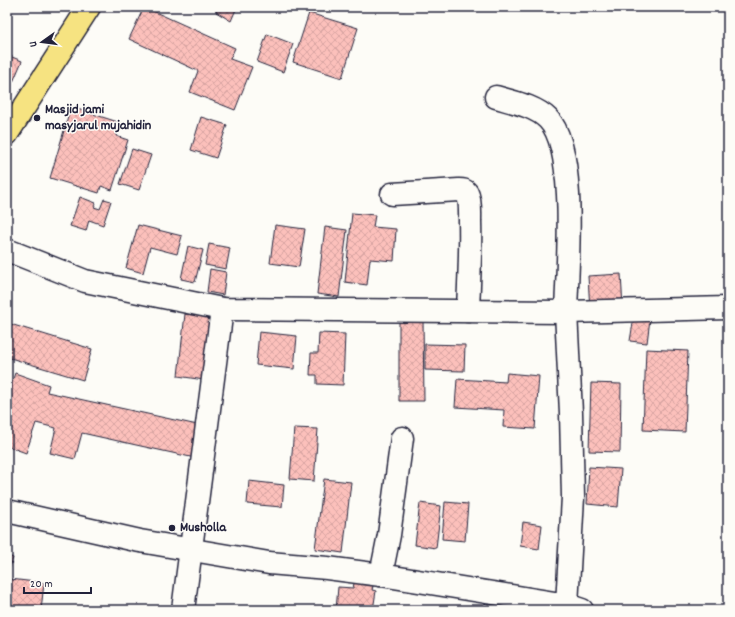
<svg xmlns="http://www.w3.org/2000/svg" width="735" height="617" font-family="Dekko,sans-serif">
<defs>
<pattern id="building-cross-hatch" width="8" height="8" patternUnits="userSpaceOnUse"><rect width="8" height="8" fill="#fcc0bb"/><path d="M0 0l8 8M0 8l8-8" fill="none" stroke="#d8a5a2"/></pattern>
</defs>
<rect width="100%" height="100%" fill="#fdfcf7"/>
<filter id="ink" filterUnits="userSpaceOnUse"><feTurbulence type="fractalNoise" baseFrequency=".025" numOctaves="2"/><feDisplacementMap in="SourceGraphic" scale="8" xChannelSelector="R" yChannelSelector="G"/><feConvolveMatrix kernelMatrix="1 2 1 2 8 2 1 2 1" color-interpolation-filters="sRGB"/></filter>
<g filter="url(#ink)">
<g fill="url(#building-cross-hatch)" stroke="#22223b">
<polygon points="144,7 235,48 230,59 252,67 235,110 190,92 198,71 129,39"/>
<polygon points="215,7 237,7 231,21 216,12 218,8"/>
<polygon points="309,13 358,28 342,78 293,62"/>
<polygon points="267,34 293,44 283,72 257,62"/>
<polygon points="7,55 22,61 13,82 7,80"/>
<polygon points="71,107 121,123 116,136 128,140 112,190 101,186 99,193 50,178"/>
<polygon points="201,117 227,125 216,158 191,150"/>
<polygon points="132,149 151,155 139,190 120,184"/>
<polygon points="80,197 96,203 94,207 100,209 104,199 111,201 103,225 89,220 86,231 70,226"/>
<polygon points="352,213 375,215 373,227 396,229 394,261 370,259 367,285 345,282"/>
<polygon points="138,225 182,236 177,254 150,247 143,273 126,268"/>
<polygon points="275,225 305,229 299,267 270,263"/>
<polygon points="325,227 347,230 339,297 317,294"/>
<polygon points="209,244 230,248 226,269 205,265"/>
<polygon points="188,246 203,250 195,282 181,279"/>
<polygon points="210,269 226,272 223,295 207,292"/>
<polygon points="621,274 623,308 590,310 588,276"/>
<polygon points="185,314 211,317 204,380 178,376"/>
<polygon points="634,317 650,319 647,343 630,341"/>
<polygon points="399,320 423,320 424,401 399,401"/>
<polygon points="7,323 92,349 83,380 7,357"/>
<polygon points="259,332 297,336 294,369 256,365"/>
<polygon points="319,333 345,334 343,385 317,384 317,375 310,375 311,353 318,353"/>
<polygon points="425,344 465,345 464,371 425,370"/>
<polygon points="646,349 688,351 685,432 643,430"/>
<polygon points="15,373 49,385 47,392 202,426 195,458 82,433 75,459 50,453 56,428 36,423 26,453 7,446 7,396"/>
<polygon points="507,373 539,376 535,429 503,427 504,410 455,407 457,379 506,382"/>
<polygon points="591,383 621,384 620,452 589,451"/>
<polygon points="294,428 318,429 314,481 290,479"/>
<polygon points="589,467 621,469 618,507 587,504"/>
<polygon points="324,479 351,482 343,553 315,549"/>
<polygon points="249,481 284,485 282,507 247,504"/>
<polygon points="445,502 468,504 465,541 442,539"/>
<polygon points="420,503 441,506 436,548 415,545"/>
<polygon points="523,522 542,525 539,549 520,546"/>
<polygon points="7,555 13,558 7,576"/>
<polygon points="10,579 44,583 41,610 7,608"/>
<polygon points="355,579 374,582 372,590 376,591 373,610 336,610 338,587 353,588"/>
</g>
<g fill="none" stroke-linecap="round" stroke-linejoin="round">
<g stroke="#22223b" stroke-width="25">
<g id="street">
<path d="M392 194 459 190C463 190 465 190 467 193 471 201 470 213 470 221 471 251 469 281 468 311"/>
<path d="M7 250 85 281 222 309 566 312C567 270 578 149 548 119 535 106 513 102 496 97"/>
<polyline points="7,511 140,541 269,563 327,568 381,575 567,605 582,610"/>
<polyline points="381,575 389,535 402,438"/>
<polyline points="567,605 573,497 571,413 566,312 728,308"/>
<polyline points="183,610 222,309"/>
</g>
</g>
<g stroke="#22223b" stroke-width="25">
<polyline id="highway" points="7,134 89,7"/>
</g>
<use href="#street" stroke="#fdfcf7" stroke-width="22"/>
<use href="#highway" stroke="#f6e381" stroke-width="22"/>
</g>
</g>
<g fill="#22223b" stroke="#fdfcf7" stroke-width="1.5">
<circle cx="37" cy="118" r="4"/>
<circle cx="172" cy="528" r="4"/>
</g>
<g text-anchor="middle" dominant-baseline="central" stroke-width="3" stroke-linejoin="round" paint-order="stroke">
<g font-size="14" font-weight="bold" fill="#22223b" stroke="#fdfcf7" text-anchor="start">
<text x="45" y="110">Masjid jami<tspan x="45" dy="16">masyjarul mujahidin</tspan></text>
<text x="180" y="528">Musholla</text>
</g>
</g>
<rect width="735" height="617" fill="none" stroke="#fdfcf7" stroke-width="24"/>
<rect x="12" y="12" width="711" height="593" fill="none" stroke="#22223b" stroke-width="1.5" filter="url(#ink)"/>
<g transform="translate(42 42) rotate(256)" stroke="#fdfcf7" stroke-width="3" paint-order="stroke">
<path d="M0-3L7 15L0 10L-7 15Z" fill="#22223b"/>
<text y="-6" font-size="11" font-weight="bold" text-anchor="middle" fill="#22223b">U</text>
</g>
<path d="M24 587v6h67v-6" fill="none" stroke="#22223b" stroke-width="2"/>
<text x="30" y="587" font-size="12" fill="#22223b" stroke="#fdfcf7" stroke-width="3" paint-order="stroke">20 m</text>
</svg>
